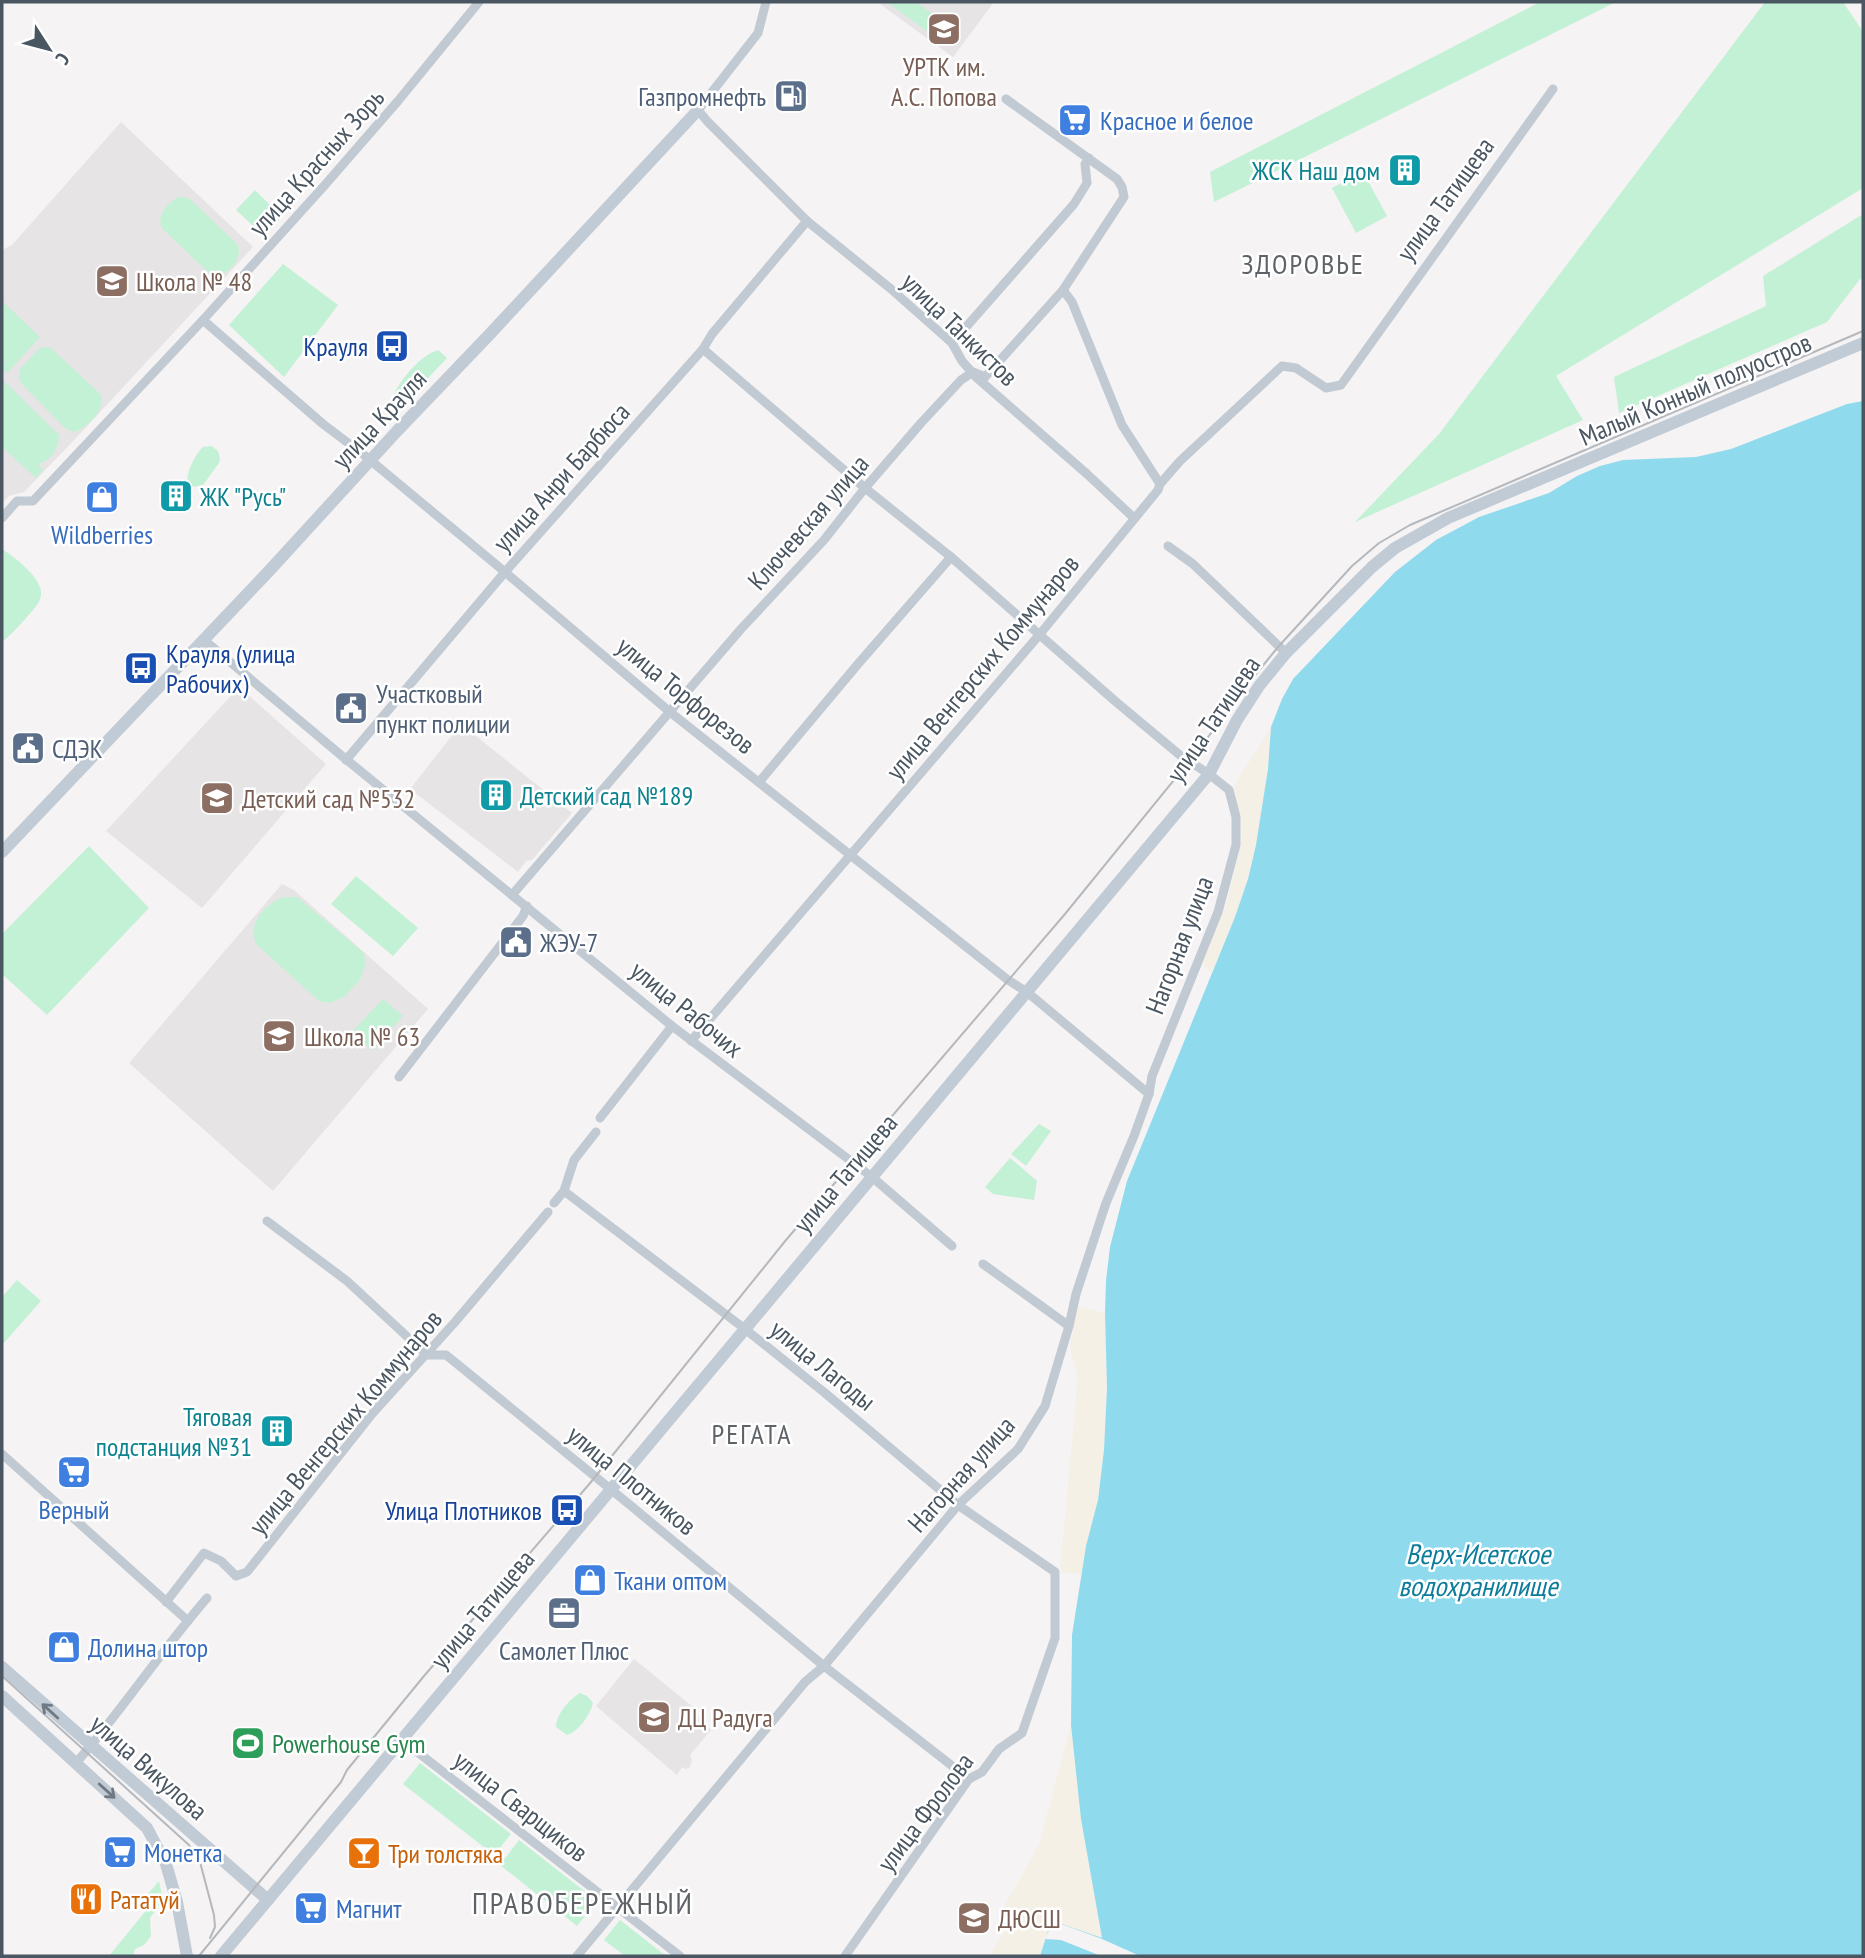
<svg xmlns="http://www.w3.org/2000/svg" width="1865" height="1958" font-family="'PT Sans Narrow',sans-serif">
<rect width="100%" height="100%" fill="#f5f3f3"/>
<g fill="#e6e4e5">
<polygon points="877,2 994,2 953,57"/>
<polygon points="121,122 253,247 76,438 24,492 9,496 2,503 2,250 12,245"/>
<polygon points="239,687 326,764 202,908 106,831"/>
<polygon points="461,724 572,813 532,860 526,861 518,872 410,789"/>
<polygon points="282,884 294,890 428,1009 273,1191 129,1063"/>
<polygon points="634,1659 693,1707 693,1712 706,1722 705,1724 711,1730 690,1755 692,1760 690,1767 686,1769 682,1767 677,1775 596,1706"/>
</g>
<g fill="#c3f1d5">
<polygon points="887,2 916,2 952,28 942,42"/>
<polygon points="1540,2 1616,2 1214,202 1210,172"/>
<polygon points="1765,2 1843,2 1863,32 1863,188 1556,376 1583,420 1355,522 1439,434"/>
<polygon points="1363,172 1387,216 1356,233 1332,188"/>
<polygon points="255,190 282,217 264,236 236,210"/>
<path d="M178 197 187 198 191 200 238 245C243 261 225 279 210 274L162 228C156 216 167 204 178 197Z"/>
<polygon points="1863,214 1863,280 1860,279 1827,322 1619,413 1614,377 1766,306 1763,276"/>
<polygon points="283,264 338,305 284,377 229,325"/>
<polygon points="2,301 40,337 7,373 2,368"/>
<path d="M46 347 51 348 100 394C107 409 88 427 74 432L65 428 21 383 19 378 20 369 40 348Z"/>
<path d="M438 350 447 358 397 411 390 403C397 384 418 356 438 350Z"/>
<path d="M2 379 59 435C58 449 53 459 38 464L43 470 36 478 2 447Z"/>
<path d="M211 446 218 451 220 459 219 463 203 485C173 495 194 455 203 447Z"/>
<path d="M2 549C14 557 43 578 41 595 40 604 32 611 26 618 18 627 11 635 2 642Z"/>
<polygon points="89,846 149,908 47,1015 2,974 2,934"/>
<polygon points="356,876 418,928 393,956 331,904"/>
<path d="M284 897H297L363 952 366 963 360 980 345 996 331 1003 319 1001 256 944C247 923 265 904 284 897Z"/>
<polygon points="383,999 403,1016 372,1050 352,1032"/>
<polygon points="1039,1124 1051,1131 1026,1166 1011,1154"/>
<polygon points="1010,1158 1037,1181 1034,1200 993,1194 985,1187"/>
<polygon points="17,1280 41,1301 2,1345 2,1297"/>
<path d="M580 1693 587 1696 593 1703C590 1715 579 1731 567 1735L556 1727C556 1714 569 1700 580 1693Z"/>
<polygon points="420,1763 511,1834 494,1855 403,1784"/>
<polygon points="519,1840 597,1901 577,1926 500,1865"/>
<polygon points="159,1881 163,1900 150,1918 151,1936 144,1945 135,1949 133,1956 109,1956 153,1902 148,1894"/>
<polygon points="620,1920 666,1956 625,1956 604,1940"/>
</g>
<g fill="#f5f0e5">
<path d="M1271 727C1268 777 1262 828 1248 877 1239 910 1225 941 1211 973L1201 961 1226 907 1242 839 1234 786Z"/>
<path d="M1077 1306 1105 1313C1107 1375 1109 1437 1098 1499 1094 1524 1086 1548 1081 1574L1060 1572 1078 1377 1070 1348Z"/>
<polygon points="1071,1725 1081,1819 1102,1939 1049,1928 1040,1956 989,1956 1012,1920 1001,1912 1039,1845"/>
</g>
<polygon fill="#90daee" points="1863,401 1863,1956 1040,1956 1049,1928 1053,1921 1102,1938 1081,1819 1071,1725 1072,1635 1086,1546 1098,1500 1104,1450 1107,1388 1105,1313 1106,1281 1110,1247 1127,1181 1235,917 1248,879 1256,845 1268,769 1271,727 1282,699 1293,679 1395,572 1436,540 1479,517 1549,493 1577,476 1600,466 1623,460 1696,457 1731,449 1847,404"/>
<polygon fill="#f5f3f3" points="1053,1921 1102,1939 1140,1956 1101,1956 1061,1940 1045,1939"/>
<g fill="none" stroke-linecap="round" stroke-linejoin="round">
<g stroke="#c1cad2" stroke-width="9">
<polyline points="766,2 758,33 698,110 707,121 807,221 891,289 952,343 962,361 976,377 1087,474 1134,518"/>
<polyline points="1063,290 1072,302 1122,425 1160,484"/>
<polyline points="203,320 323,424 364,455 505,572 670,712 1008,980 1027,992 1149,1094"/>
<polyline points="952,343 1074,204 1087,183 1085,164 1089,158"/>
<polyline points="2,518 17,501 33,501 203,320 324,186 398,101 479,2"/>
<polyline points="1168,546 1193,564 1286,653"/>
<polyline points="204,640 342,756 672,1026 872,1177 952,1246"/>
<polyline points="346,760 505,572 703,349 712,334 807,221"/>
<polyline points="760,781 858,664 951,557"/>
<polyline points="512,895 741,629 824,540 865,488 921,423 961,380 973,372 985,377 1063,290 1124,197 1122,187 1117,179 1006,99"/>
<polyline points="691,1041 1040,634 1158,490 1160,484 1180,461 1282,366 1296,368 1326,388 1341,385 1553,89"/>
<polyline points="399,1077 523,916 527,906"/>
<polyline points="600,1118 672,1026"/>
<polyline points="564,1191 745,1329 825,1393 958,1505 1055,1572 1055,1638 1022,1733 999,1749 982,1772 969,1779 845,1956"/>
<polyline points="554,1203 564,1191 574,1160 596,1132"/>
<polyline points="267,1221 347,1281 427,1355 446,1355 456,1363 630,1505 824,1666 969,1779"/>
<polyline points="983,1264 1069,1326"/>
<polyline points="2,1454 188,1621"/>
<polyline points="166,1602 204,1553 221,1561 236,1576 247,1572 372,1414 455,1322 548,1212"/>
<polyline points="402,1740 680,1956"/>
<path d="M76 1763C122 1710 161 1651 207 1598"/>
<polyline points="577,1956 805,1682 824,1666 958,1505 1018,1449 1045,1406 1069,1326 1076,1294 1106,1203 1134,1136 1149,1094 1152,1076 1218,912 1236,845 1236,817 1229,790 1209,774 1181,756 1115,701 951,557 865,488 703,349"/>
</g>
<g stroke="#c1cbd6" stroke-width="12">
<polyline points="2,852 269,571 398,430 489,335 698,110"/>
<polyline points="2,1667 268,1900"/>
<polyline points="2,1696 147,1828 166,1864 177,1902 187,1956"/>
<polyline points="221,1956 1209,774 1237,720 1259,686 1286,653 1372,567 1395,548 1448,518 1863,343"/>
</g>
<g stroke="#b5b8bd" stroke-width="2">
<polyline points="2,1676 189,1845 200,1862 214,1915 215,1927 210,1938"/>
<polyline points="199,1956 341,1782 347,1770 424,1676 591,1482 786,1240 1065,914 1200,748 1239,695 1278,647 1352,566 1379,543 1410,525 1863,331"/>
</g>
</g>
<defs><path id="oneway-shaft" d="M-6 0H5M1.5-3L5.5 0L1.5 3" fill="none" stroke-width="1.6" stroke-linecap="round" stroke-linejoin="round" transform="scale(1.75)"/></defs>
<g stroke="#6e7984">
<use href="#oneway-shaft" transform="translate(50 1711) rotate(-138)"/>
<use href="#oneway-shaft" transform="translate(107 1791) rotate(42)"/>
</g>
<defs>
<g id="university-square" transform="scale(1.75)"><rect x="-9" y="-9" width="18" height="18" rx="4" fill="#8d6e63" stroke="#fff"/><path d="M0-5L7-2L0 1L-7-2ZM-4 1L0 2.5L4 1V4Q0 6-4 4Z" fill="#fff"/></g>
<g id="fuel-square" transform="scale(1.75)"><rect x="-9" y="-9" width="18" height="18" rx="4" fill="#5c6f8a" stroke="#fff"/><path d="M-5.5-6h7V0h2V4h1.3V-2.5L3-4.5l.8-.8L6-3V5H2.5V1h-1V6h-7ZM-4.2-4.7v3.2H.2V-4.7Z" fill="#fff"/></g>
<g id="supermarket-square" transform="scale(1.75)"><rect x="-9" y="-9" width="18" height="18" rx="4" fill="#3f7fe0" stroke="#fff"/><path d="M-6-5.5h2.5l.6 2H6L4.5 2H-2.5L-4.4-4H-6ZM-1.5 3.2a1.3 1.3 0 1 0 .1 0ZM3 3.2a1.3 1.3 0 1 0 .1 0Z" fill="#fff"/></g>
<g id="building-square" transform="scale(1.75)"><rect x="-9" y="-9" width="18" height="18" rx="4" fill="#0f9aa8" stroke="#fff"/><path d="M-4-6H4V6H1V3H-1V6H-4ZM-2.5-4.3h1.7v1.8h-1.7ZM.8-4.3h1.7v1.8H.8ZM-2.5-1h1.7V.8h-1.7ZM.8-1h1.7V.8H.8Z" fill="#fff"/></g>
<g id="school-square" transform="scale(1.75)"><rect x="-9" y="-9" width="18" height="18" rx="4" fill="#8d6e63" stroke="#fff"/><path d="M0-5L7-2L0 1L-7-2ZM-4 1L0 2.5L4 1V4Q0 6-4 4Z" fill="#fff"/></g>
<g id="bus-square" transform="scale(1.75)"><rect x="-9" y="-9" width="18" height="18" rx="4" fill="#1a4fb4" stroke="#fff"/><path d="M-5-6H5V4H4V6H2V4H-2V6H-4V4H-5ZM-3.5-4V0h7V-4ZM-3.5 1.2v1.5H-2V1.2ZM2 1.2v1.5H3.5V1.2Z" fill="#fff"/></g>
<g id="shop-square" transform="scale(1.75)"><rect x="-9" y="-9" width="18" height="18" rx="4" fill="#3f7fe0" stroke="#fff"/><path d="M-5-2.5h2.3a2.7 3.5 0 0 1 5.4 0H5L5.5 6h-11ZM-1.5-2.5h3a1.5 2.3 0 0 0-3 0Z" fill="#fff"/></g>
<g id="civic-square" transform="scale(1.75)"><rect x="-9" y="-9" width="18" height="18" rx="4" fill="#5c6f8a" stroke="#fff"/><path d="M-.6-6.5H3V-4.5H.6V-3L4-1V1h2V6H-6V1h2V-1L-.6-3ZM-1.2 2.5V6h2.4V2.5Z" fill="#fff"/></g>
<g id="office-square" transform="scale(1.75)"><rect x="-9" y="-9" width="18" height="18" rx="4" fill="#5c6f8a" stroke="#fff"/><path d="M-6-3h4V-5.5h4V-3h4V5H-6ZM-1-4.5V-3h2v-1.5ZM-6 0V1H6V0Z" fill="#fff"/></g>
<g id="stadium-square" transform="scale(1.75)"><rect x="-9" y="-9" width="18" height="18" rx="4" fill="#2e9e5b" stroke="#fff"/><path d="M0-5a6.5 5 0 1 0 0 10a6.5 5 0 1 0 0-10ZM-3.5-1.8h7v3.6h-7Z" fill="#fff"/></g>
<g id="bar-square" transform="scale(1.75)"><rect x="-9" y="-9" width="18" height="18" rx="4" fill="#e8710a" stroke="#fff"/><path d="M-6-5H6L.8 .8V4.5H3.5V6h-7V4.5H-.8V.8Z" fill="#fff"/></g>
<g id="restaurant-square" transform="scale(1.75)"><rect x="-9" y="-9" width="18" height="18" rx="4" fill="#e8710a" stroke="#fff"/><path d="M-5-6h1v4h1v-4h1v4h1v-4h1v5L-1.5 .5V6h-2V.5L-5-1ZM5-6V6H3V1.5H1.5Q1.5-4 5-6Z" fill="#fff"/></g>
</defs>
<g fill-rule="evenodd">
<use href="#university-square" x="944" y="29"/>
<use href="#fuel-square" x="791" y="96"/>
<use href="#supermarket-square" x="1075" y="120"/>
<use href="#building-square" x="1405" y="170"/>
<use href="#school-square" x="112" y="281"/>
<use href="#bus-square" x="392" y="346"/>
<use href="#building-square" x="176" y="496"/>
<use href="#shop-square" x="102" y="497"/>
<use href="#bus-square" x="141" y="668"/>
<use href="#civic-square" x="351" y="708"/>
<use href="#civic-square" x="28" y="748"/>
<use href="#building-square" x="496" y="795"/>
<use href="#school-square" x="217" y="798"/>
<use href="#civic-square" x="516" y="942"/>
<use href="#school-square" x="279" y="1036"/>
<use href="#building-square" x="277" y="1431"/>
<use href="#supermarket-square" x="74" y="1472"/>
<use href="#bus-square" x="567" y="1510"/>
<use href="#shop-square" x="590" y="1580"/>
<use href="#office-square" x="564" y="1613"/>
<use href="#shop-square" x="64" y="1647"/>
<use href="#school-square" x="654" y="1717"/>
<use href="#stadium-square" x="248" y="1743"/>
<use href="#supermarket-square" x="120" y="1852"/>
<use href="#bar-square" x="364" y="1853"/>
<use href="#restaurant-square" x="86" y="1899"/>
<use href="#supermarket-square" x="311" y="1908"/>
<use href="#school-square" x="974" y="1918"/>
</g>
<g text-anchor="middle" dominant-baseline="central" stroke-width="5" stroke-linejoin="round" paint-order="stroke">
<g font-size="26" fill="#785e54" stroke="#fff" text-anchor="start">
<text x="944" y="66" text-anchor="middle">УРТК им.<tspan x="944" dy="30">А.С. Попова</tspan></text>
<text x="136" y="281">Школа № 48</text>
<text x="242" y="798">Детский сад №532</text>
<text x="304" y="1036">Школа № 63</text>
<text x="678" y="1717">ДЦ Радуга</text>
<text x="998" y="1918">ДЮСШ</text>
</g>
<g font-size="26" fill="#4e5e75" stroke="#fff" text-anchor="start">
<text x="766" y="96" text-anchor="end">Газпромнефть</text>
<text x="376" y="693">Участковый<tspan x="376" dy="30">пункт полиции</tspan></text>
<text x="52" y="748">СДЭК</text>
<text x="540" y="942">ЖЭУ-7</text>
<text x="564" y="1650" text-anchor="middle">Самолет Плюс</text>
</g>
<g font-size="26" fill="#366cbe" stroke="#fff" text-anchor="start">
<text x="1100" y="120">Красное и белое</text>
<text x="102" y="534" text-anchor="middle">Wildberries</text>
<text x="74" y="1509" text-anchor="middle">Верный</text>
<text x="614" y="1580">Ткани оптом</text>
<text x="88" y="1647">Долина штор</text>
<text x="144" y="1852">Монетка</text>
<text x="336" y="1908">Магнит</text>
</g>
<g font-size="26" fill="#4a5661" stroke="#fff">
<text transform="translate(316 162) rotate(-48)">улица Красных Зорь</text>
<text transform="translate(1445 199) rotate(-54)">улица Татищева</text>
<text transform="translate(960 329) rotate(44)">улица Танкистов</text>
<text transform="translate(1695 389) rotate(-23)">Малый Конный полуостров</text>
<text transform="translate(379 419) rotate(-47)">улица Крауля</text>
<text transform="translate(561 477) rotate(-48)">улица Анри Барбюса</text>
<text transform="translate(808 522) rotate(-49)">Ключевская улица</text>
<text transform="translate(982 667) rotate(-50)">улица Венгерских Коммунаров</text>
<text transform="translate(686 695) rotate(39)">улица Торфорезов</text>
<text transform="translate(1213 719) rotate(-56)">улица Татищева</text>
<text transform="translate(1179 945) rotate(-69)">Нагорная улица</text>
<text transform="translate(687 1009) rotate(39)">улица Рабочих</text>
<text transform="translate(845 1173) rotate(-50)">улица Татищева</text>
<text transform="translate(823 1365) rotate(39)">улица Лагоды</text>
<text transform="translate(345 1422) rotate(-50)">улица Венгерских Коммунаров</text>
<text transform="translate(961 1474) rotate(-48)">Нагорная улица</text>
<text transform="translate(632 1480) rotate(39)">улица Плотников</text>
<text transform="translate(482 1609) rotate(-50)">улица Татищева</text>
<text transform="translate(149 1767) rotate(41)">улица Викулова</text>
<text transform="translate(521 1806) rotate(38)">улица Сварщиков</text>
<text transform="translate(925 1812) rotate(-53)">улица Фролова</text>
</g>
<g font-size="26" fill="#0d838f" stroke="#fff" text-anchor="end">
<text x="1380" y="170">ЖСК Наш дом</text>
<text x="200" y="496" text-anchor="start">ЖК "Русь"</text>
<text x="520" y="795" text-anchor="start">Детский сад №189</text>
<text x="252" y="1416">Тяговая<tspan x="252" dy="30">подстанция №31</tspan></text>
</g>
<g font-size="26" fill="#164399" stroke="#fff" text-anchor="end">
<text x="368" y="346">Крауля</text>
<text x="166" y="653" text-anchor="start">Крауля (улица<tspan x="166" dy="30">Рабочих)</tspan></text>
<text x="542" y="1510">Улица Плотников</text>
</g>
<g font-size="26" fill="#27864d" stroke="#fff" text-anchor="start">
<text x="272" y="1743">Powerhouse Gym</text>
</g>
<g font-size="26" fill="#c56008" stroke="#fff" text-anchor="start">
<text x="388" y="1853">Три толстяка</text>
<text x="110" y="1899">Рататуй</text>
</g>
<g font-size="28" letter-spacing="2" fill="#5f6368" stroke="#fff">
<text x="1303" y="263">ЗДОРОВЬЕ</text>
<text x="752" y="1433">РЕГАТА</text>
</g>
<g font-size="28" font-style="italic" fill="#0c7c9b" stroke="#fff">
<text x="1478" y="1553">Верх-Исетское<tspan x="1478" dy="32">водохранилище</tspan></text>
</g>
<g font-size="30" letter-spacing="2" fill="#5f6368" stroke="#fff">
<text x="583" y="1902">ПРАВОБЕРЕЖНЫЙ</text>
</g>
</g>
<rect width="1865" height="1958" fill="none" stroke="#4a5661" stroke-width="7"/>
<g transform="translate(49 49) rotate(126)" stroke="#ffffff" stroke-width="5" paint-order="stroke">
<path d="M0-5L12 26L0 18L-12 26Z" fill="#4a5661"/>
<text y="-10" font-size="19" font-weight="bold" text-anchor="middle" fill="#4a5661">С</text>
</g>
</svg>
